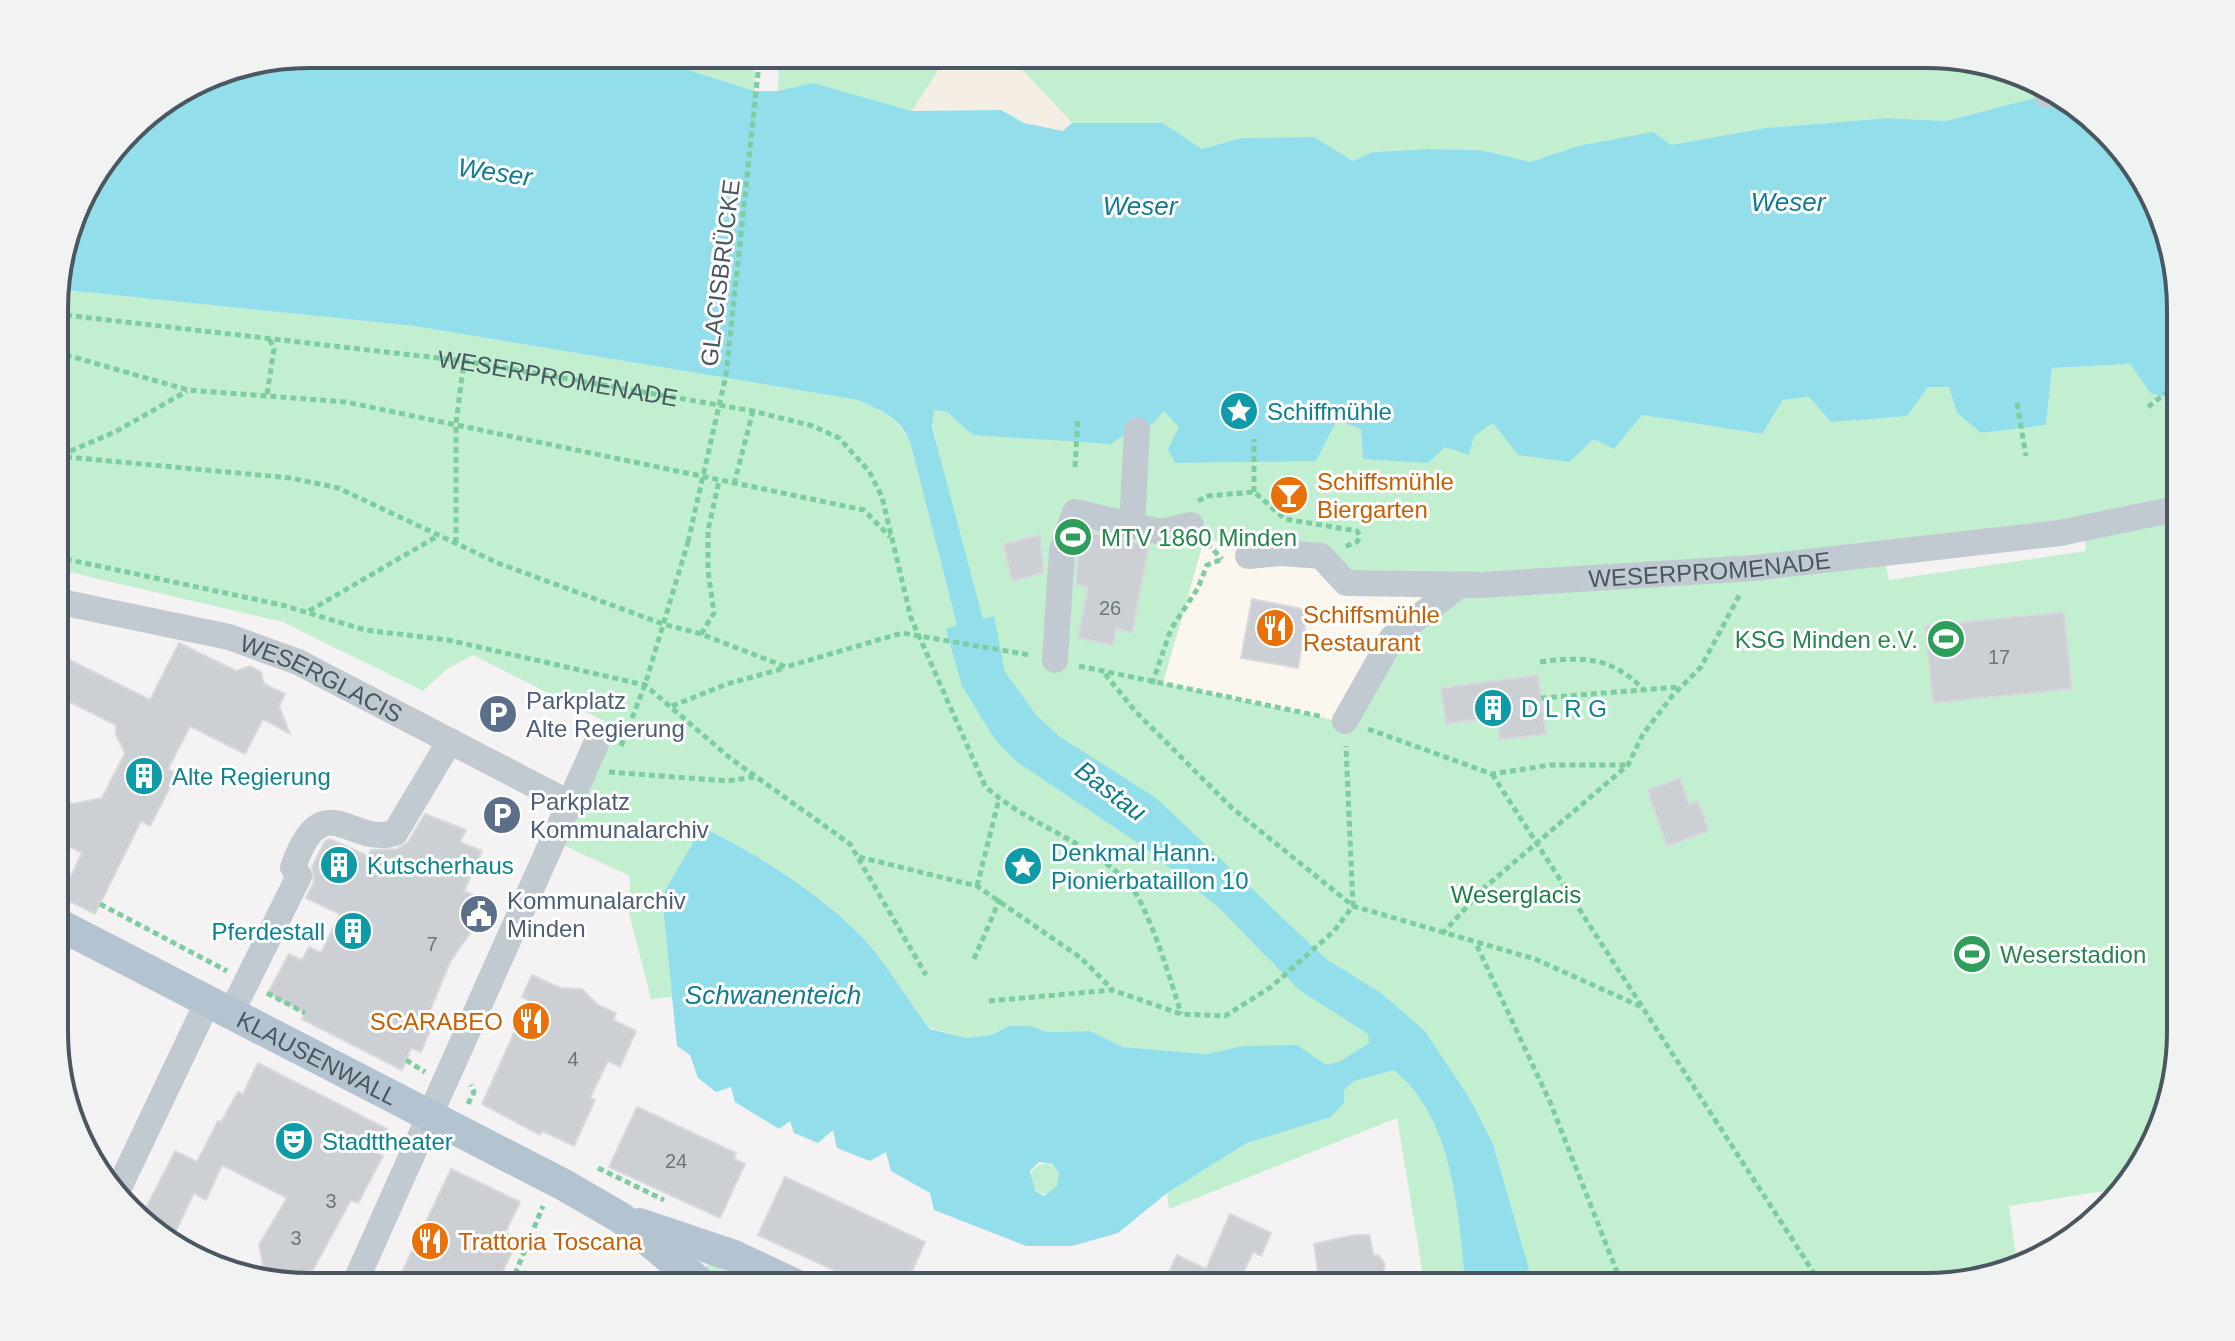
<svg xmlns="http://www.w3.org/2000/svg" width="2235" height="1341" font-family="Arial,sans-serif">
<rect width="100%" height="100%" fill="#f4f2f3"/>
<polygon fill="#fcf7ee" points="1204,539 1318,553 1446,591 1337,722 1163,683"/>
<g fill="#c3efd1" fill-rule="evenodd">
<polygon points="637,54 755,54 755,91 643,56"/>
<polygon points="779,54 943,54 936,74 912,111 778,91"/>
<polygon points="1007,54 1926,54 2057,92 1946,121 1888,118 1765,128 1671,145 1578,146 1530,162 1481,150 1428,149 1373,152 1353,161 1314,137 1241,138 1202,149 1163,123 1072,123"/>
<path d="M56 289 414 326 858 400C881 410 897 417 909 440L936 441 931 417 934 410 947 412 973 435 1146 431 1164 411 1180 427 1337 419 1361 428 1363 458C1410 452 1454 450 1493 423L1594 439 1614 449 1642 415 1762 434 1783 400 1809 397 1907 416 1928 387H1949L1957 413 1981 433 2046 425 2052 368 2130 364 2150 393 2180 402V1048L2147 1160 2117 1189 2009 1206 2017 1264 1942 1286 1425 1287 1397 1118 1169 1209 1167 1193 1247 1143 1331 1117 1344 1103 1241 1046 1207 1054 1123 1047 1090 1031 1047 1032 1030 1026H1009L991 1035 967 1038 930 1028C911 1004 895 978 876 953 840 906 756 852 703 827L662 896 672 997 651 999 629 913 630 876 552 840 608 723 473 655 447 669 423 691 283 622 56 569ZM2083 519 2086 551 1889 580 1885 560 1458 591 1396 642 1337 721 1163 683 1204 540 1294 552 1346 583 1736 560Z"/>
<circle cx="1045" cy="1179" r="15"/>
<polygon points="710,1261 764,1287 732,1287 704,1271"/>
</g>
<polygon fill="#f4eee5" points="943,54 1007,54 1072,123 1064,131 1024,123 1001,110 912,111 936,74"/>
<path fill="#92dfeb" fill-rule="evenodd" d="M309 54H637L755 91H778L813 83 912 111 1001 110 1024 123 1063 131 1072 123H1163L1202 149 1241 138 1314 137 1353 161 1373 152 1428 149 1481 150 1530 162 1578 146 1653 132 1671 145 1765 128 1888 118 1946 121 2057 92 2138 168 2180 292V402L2150 393 2130 364 2052 368 2046 425 1981 433 1957 413 1949 387H1928L1907 416 1831 422 1809 397 1783 400 1762 434 1642 415 1614 449 1594 439 1569 462 1518 455 1493 423 1474 436 1469 455 1445 447 1428 463 1363 459 1361 429 1337 420 1316 461 1175 463 1168 449 1179 427 1164 411 1146 431 1131 430 1111 444 973 435 947 412 934 410 932 427 983 619 994 616 1005 672 1036 715 1060 737 1156 798 1326 959 1381 993 1424 1030 1470 1099 1493 1144 1534 1287H1466C1458 1214 1455 1120 1394 1070L1354 1081 1344 1090V1103L1331 1117 1247 1143 1167 1193 1118 1233 1072 1246H1026L934 1210 930 1193 891 1171 886 1152 870 1161 837 1148 833 1130 818 1143 794 1133 790 1121 779 1129 735 1102 731 1087 716 1092 698 1078 690 1055 677 1046 662 896 702 827C756 852 840 906 876 953 895 978 911 1004 930 1029L967 1038 991 1035 1009 1026H1030L1047 1032 1090 1031 1123 1047 1207 1054 1241 1046 1297 1045 1326 1065 1339 1062 1369 1043 1368 1034 1298 989 1218 907 1144 847 1017 762 996 741 962 686 946 629 957 625 911 445C902 418 882 411 858 400L414 326 56 289V276L81 196 141 118 212 73ZM1039 1162 1052 1164 1059 1173 1057 1186 1044 1196 1035 1191 1030 1171Z"/>
<g fill="#ccd0d4" stroke="#d7d9dd" stroke-width="2">
<polygon points="1085,531 1149,546 1132,633 1116,629 1113,645 1078,638 1088,587 1076,585 1078,558"/>
<polygon points="1040,535 1044,573 1012,581 1003,544"/>
<polygon points="1252,599 1308,610 1298,668 1241,658"/>
<polygon points="2064,612 2072,689 1933,703 1925,626"/>
<polygon points="179,643 236,671 250,666 261,672 264,684 285,694 279,706 290,734 263,719 245,754 190,726 168,769 177,774 150,826 141,821 95,914 61,897 82,853 56,839 56,796 72,804 102,798 125,753 116,735 116,725 56,695 56,653 150,700"/>
<polygon points="1538,675 1546,734 1500,740 1497,717 1446,724 1441,688"/>
<polygon points="1680,778 1689,804 1698,801 1709,831 1667,846 1647,790"/>
<polygon points="425,814 466,830 460,842 482,851 464,891 497,906 485,931 475,926 450,962 427,1018 434,1021 421,1052 411,1048 402,1070 302,1019 305,1013 268,993 289,954 302,960 309,947 321,953 340,914 306,898 314,882 312,867 325,841 330,839 368,856 371,850 397,849 408,842"/>
<polygon points="532,975 560,988 582,989 598,1005 616,1013 613,1020 636,1031 620,1067 608,1061 590,1098 595,1100 574,1146 542,1131 540,1135 482,1104 529,1000 522,997"/>
<polygon points="258,1063 387,1129 375,1152 383,1156 358,1203 351,1200 304,1286 265,1275 259,1245 287,1198 222,1165 206,1200 194,1193 170,1243 142,1216 175,1151 197,1162 218,1121 221,1122 238,1092 243,1094"/>
<polygon points="637,1107 736,1153 734,1159 745,1164 720,1218 609,1167"/>
<polygon points="451,1169 520,1202 505,1233 518,1240 495,1287 395,1287"/>
<polygon points="785,1177 925,1242 905,1287 870,1287 758,1235"/>
<polygon points="1230,1214 1271,1233 1261,1256 1253,1252 1238,1284 1244,1287 1162,1287 1177,1255 1206,1269"/>
<polygon points="1354,1235 1369,1235 1374,1256 1378,1255 1385,1264 1380,1287 1320,1287 1314,1244"/>
</g>
<g fill="none" stroke-linecap="round" stroke-linejoin="round">
<g stroke="#7ccd9f" stroke-width="5" stroke-dasharray="6 4" stroke-linecap="butt">
<path id="s1" d="M56 314 464 361 753 411 813 426 839 438 869 471 882 497 911 618 985 786C1027 825 1088 840 1128 883 1148 904 1172 984 1181 1014"/>
<polyline points="56,352 188,390 346,402 864,510 890,537"/>
<polyline points="267,394 274,349 269,338"/>
<polyline points="2017,403 2026,456"/>
<polyline points="2148,407 2180,382"/>
<polyline points="61,455 115,432 187,391"/>
<polyline points="56,456 291,478 338,488 498,563 663,624 701,634 786,667 902,633 1030,655"/>
<polyline points="1075,467 1078,417"/>
<polyline points="734,484 753,411"/>
<polyline points="1254,492 1254,439"/>
<polyline points="1198,501 1207,496 1254,492 1285,519 1357,531 1360,536 1357,542 1344,547"/>
<polyline points="456,543 456,423 464,361"/>
<polyline points="1207,543 1222,559"/>
<polyline points="56,557 282,605 365,630 448,640 645,685 730,758 850,844 926,975"/>
<polyline points="309,611 436,537"/>
<polyline points="701,634 714,613 708,571 708,530 719,481"/>
<path d="M1540 662C1583 656 1612 657 1643 689"/>
<polyline points="1079,666 1324,717"/>
<polyline points="1105,674 1136,712 1232,808 1353,906 1535,959 1644,1008"/>
<polyline points="1152,684 1171,629 1198,588 1207,565 1223,559"/>
<polyline points="1541,698 1680,687"/>
<polyline points="672,706 727,684 785,668"/>
<polyline points="1368,729 1492,774 1550,765 1628,765"/>
<polyline points="621,746 645,685 688,542"/>
<polyline points="609,772 727,781 754,777"/>
<polyline points="1492,774 1823,1287"/>
<polyline points="859,857 977,886 1081,958 1112,989"/>
<polyline points="56,882 66,887"/>
<polyline points="977,886 999,799"/>
<polyline points="100,904 227,971"/>
<polyline points="1442,934 1484,888 1628,765 1643,734 1673,695 1701,667 1740,594"/>
<polyline points="1477,946 1550,1102 1623,1287"/>
<polyline points="974,959 1000,899"/>
<polyline points="267,993 305,1013"/>
<polyline points="989,1001 1112,990 1181,1014 1225,1016 1271,987 1334,931 1353,906 1346,746"/>
<polyline points="406,1060 425,1072"/>
<polyline points="468,1104 474,1092 471,1085"/>
<polyline points="598,1168 664,1200"/>
<polyline points="515,1274 543,1206"/>
<polyline points="826,1275 850,1287"/>
<polyline points="509,1287 515,1274 527,1273 572,1287"/>
</g>
<g stroke="#c1cad1" stroke-width="26">
<polyline points="2044,86 2047,95"/>
<polyline points="1132,525 1137,430"/>
<path id="s2" d="M1248 556 1281 553 1321 556 1346 583 1482 585 1754 568 2060 533 2180 508"/>
<path id="s3" d="M56 601 229 637 298 662 569 803"/>
<polyline points="1055,660 1062,550 1075,512 1161,532 1191,525"/>
<polyline points="1345,721 1392,638 1458,586"/>
<path d="M231 1013 299 876 293 867C323 783 350 847 395 833L450 741"/>
<polyline points="117,1192 208,1001"/>
<polyline points="353,1287 596,744"/>
</g>
<g stroke="#b3c4d0" stroke-width="32">
<path id="s4" d="M56 923 564 1185 621 1218 705 1287"/>
<polyline points="639,1224 734,1256 800,1287"/>
</g>
<polyline stroke="#7ccd9f" stroke-width="5" stroke-dasharray="6 4" stroke-linecap="butt" points="688,542 726,375 760,54"/>
</g>
<defs>
<g id="sight-disc" transform="scale(2)"><circle r="9.5" fill="#0f9aa8" stroke="#fff"/><path d="M0-6L1.8-2.2L6-1.7L2.9 1.2L3.7 5.4L0 3.3L-3.7 5.4L-2.9 1.2L-6-1.7L-1.8-2.2Z" fill="#fff"/></g>
<g id="bar-disc" transform="scale(2)"><circle r="9.5" fill="#e8710a" stroke="#fff"/><path d="M-6-5H6L.8 .8V4.5H3.5V6h-7V4.5H-.8V.8Z" fill="#fff"/></g>
<g id="stadium-disc" transform="scale(2)"><circle r="9.5" fill="#2e9e5b" stroke="#fff"/><path d="M0-5a6.5 5 0 1 0 0 10a6.5 5 0 1 0 0-10ZM-3.5-1.8h7v3.6h-7Z" fill="#fff"/></g>
<g id="restaurant-disc" transform="scale(2)"><circle r="9.5" fill="#e8710a" stroke="#fff"/><path d="M-5-6h1v4h1v-4h1v4h1v-4h1v5L-1.5 .5V6h-2V.5L-5-1ZM5-6V6H3V1.5H1.5Q1.5-4 5-6Z" fill="#fff"/></g>
<g id="building-disc" transform="scale(2)"><circle r="9.5" fill="#0f9aa8" stroke="#fff"/><path d="M-4-6H4V6H1V3H-1V6H-4ZM-2.5-4.3h1.7v1.8h-1.7ZM.8-4.3h1.7v1.8H.8ZM-2.5-1h1.7V.8h-1.7ZM.8-1h1.7V.8H.8Z" fill="#fff"/></g>
<g id="parking-disc" transform="scale(2)"><circle r="9.5" fill="#5c6f8a" stroke="#fff"/><path d="M-3.5-5.5H1a3.5 3.5 0 0 1 0 7H-1V5.5H-3.5ZM-1-3.4V-.6H.8a1.4 1.4 0 0 0 0-2.8Z" fill="#fff"/></g>
<g id="civic-disc" transform="scale(2)"><circle r="9.5" fill="#5c6f8a" stroke="#fff"/><path d="M-.6-6.5H3V-4.5H.6V-3L4-1V1h2V6H-6V1h2V-1L-.6-3ZM-1.2 2.5V6h2.4V2.5Z" fill="#fff"/></g>
<g id="theatre-disc" transform="scale(2)"><circle r="9.5" fill="#0f9aa8" stroke="#fff"/><path d="M-5-5.5Q0-4 5-5.5V0Q5 5 0 6Q-5 5-5 0ZM-3.3-2.5H-1v1.5H-3.3ZM1-2.5H3.3v1.5H1ZM-2.8 1Q0 5.5 2.8 1Z" fill="#fff"/></g>
</defs>
<g fill-rule="evenodd">
<use href="#sight-disc" x="1239" y="411"/>
<use href="#bar-disc" x="1289" y="495"/>
<use href="#stadium-disc" x="1073" y="537"/>
<use href="#restaurant-disc" x="1275" y="628"/>
<use href="#stadium-disc" x="1946" y="639"/>
<use href="#building-disc" x="1493" y="708"/>
<use href="#parking-disc" x="498" y="714"/>
<use href="#building-disc" x="144" y="776"/>
<use href="#parking-disc" x="502" y="815"/>
<use href="#building-disc" x="339" y="865"/>
<use href="#sight-disc" x="1023" y="866"/>
<use href="#civic-disc" x="479" y="914"/>
<use href="#building-disc" x="353" y="931"/>
<use href="#stadium-disc" x="1972" y="954"/>
<use href="#restaurant-disc" x="531" y="1021"/>
<use href="#theatre-disc" x="294" y="1141"/>
<use href="#restaurant-disc" x="430" y="1241"/>
</g>
<g text-anchor="middle" dominant-baseline="central" stroke-width="6" stroke-linejoin="round" paint-order="stroke">
<g font-size="20" fill="#6a757d">
<text x="1110" y="608">26</text>
<text x="1999" y="657">17</text>
<text x="432" y="944">7</text>
<text x="573" y="1059">4</text>
<text x="676" y="1161">24</text>
<text x="331" y="1201">3</text>
<text x="296" y="1238">3</text>
</g>
<g font-size="24" fill="#4a5760" stroke="#fff">
<text transform="translate(720 273) rotate(-83)">GLACISBRÜCKE</text>
<text stroke="none"><textPath href="#s1" startOffset="506">WESERPROMENADE</textPath></text>
<text stroke="none"><textPath href="#s2" startOffset="474">WESERPROMENADE</textPath></text>
<text stroke="none"><textPath href="#s3" startOffset="278">WESERGLACIS</textPath></text>
<text stroke="none"><textPath href="#s4" startOffset="294">KLAUSENWALL</textPath></text>
</g>
<g font-size="24" fill="#0d838f" stroke="#fff" text-anchor="start">
<text x="1267" y="411">Schiffmühle</text>
<text x="1521" y="708">D L R G</text>
<text x="172" y="776">Alte Regierung</text>
<text x="1051" y="852">Denkmal Hann.<tspan x="1051" dy="28">Pionierbataillon 10</tspan></text>
<text x="367" y="865">Kutscherhaus</text>
<text x="325" y="931" text-anchor="end">Pferdestall</text>
<text x="322" y="1141">Stadttheater</text>
</g>
<g font-size="24" fill="#c56008" stroke="#fff" text-anchor="start">
<text x="1317" y="481">Schiffsmühle<tspan x="1317" dy="28">Biergarten</tspan></text>
<text x="1303" y="614">Schiffsmühle<tspan x="1303" dy="28">Restaurant</tspan></text>
<text x="503" y="1021" text-anchor="end">SCARABEO</text>
<text x="458" y="1241">Trattoria Toscana</text>
</g>
<g font-size="24" fill="#27864d" stroke="#fff" text-anchor="start">
<text x="1101" y="537">MTV 1860 Minden</text>
<text x="1918" y="639" text-anchor="end">KSG Minden e.V.</text>
<text x="2000" y="954">Weserstadion</text>
</g>
<g font-size="24" fill="#4e5e75" stroke="#fff" text-anchor="start">
<text x="526" y="700">Parkplatz<tspan x="526" dy="28">Alte Regierung</tspan></text>
<text x="530" y="801">Parkplatz<tspan x="530" dy="28">Kommunalarchiv</tspan></text>
<text x="507" y="900">Kommunalarchiv<tspan x="507" dy="28">Minden</tspan></text>
</g>
<g font-size="24" fill="#1a8246" stroke="#fff">
<text x="1516" y="894">Weserglacis</text>
</g>
<g font-size="26" font-style="italic" fill="#107c8e" stroke="#fff">
<text transform="translate(495 172) rotate(8)">Weser</text>
<text x="1788" y="202">Weser</text>
<text x="1140" y="206">Weser</text>
<text transform="translate(1111 791) rotate(37)">Bastau</text>
<text x="773" y="995">Schwanenteich</text>
</g>
</g>
<path d="M0 0H2235V1341H0ZM309 68H1926A241 241 0 0 1 2167 309V1032A241 241 0 0 1 1926 1273H309A241 241 0 0 1 68 1032V309A241 241 0 0 1 309 68Z" fill="#f1f2f2" fill-rule="evenodd"/>
<path fill="none" stroke="#4a5760" stroke-width="4" d="M309 68H1926A241 241 0 0 1 2167 309V1032A241 241 0 0 1 1926 1273H309A241 241 0 0 1 68 1032V309A241 241 0 0 1 309 68Z"/>
</svg>
